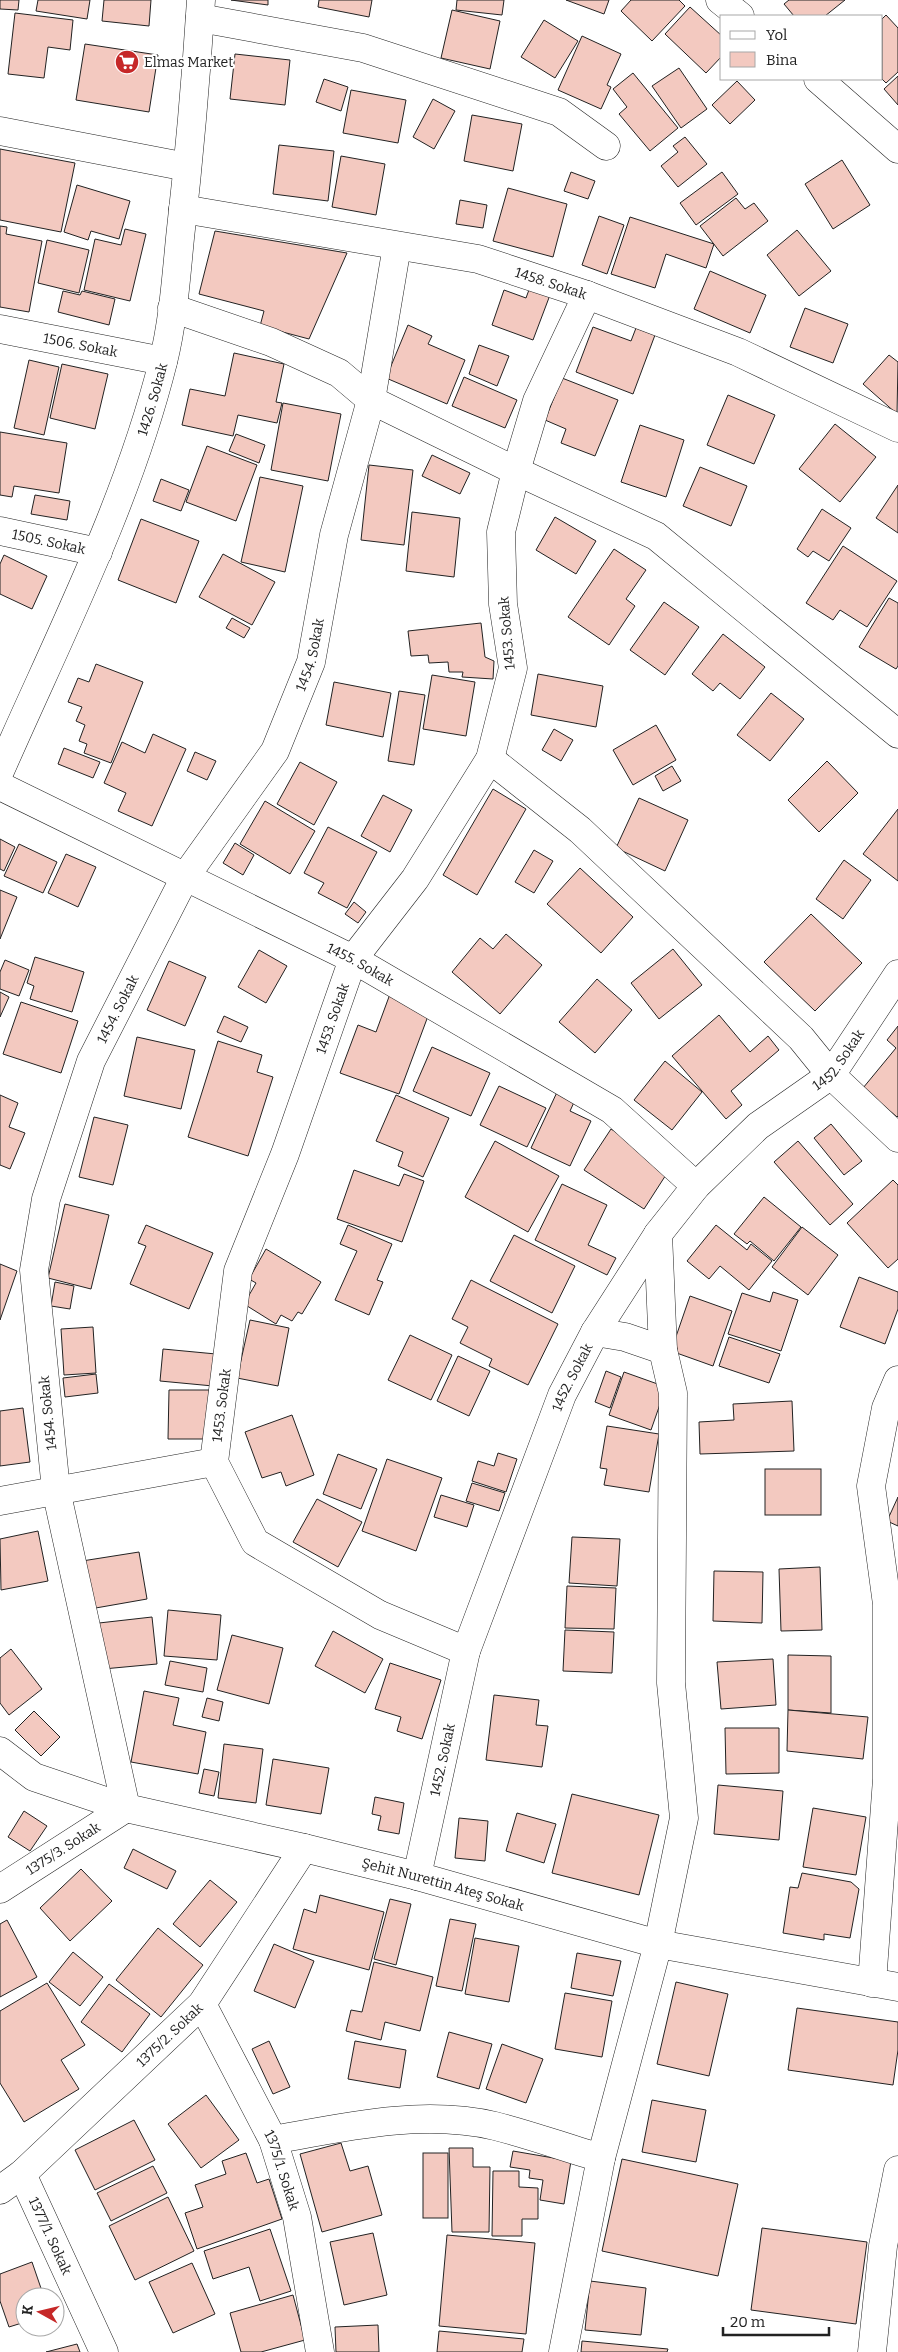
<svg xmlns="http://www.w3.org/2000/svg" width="898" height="2352" font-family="Bitter,serif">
<rect width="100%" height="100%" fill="#fff"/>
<g fill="#f3c9c0" stroke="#222">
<polygon points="0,0 19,0 18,10 0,9"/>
<polygon points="38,0 90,0 87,19 36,11"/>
<polygon points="104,0 151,0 149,26 102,21"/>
<polygon points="231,0 268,0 268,5"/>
<polygon points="319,0 372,0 369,17 318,7"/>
<polygon points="457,0 504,0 502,15 456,10"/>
<polygon points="566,0 609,0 604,14"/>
<polygon points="631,0 679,0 685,6 652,41 621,11"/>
<polygon points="789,0 845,0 825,16 794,16 784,4"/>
<polygon points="690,7 722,36 722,56 706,73 665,34"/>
<polygon points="452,10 500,21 490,69 441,58"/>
<polygon points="15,13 73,20 70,50 48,47 44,78 8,74"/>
<polygon points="886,15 898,28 898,72 886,83 882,79 882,19"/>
<polygon points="544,20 578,41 555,78 521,57"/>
<polygon points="582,36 621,54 607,85 611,87 601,109 558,90"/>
<polygon points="85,44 158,55 149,112 76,100"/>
<polygon points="235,54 290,60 285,105 230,99"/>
<polygon points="679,68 707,109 681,128 652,86"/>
<polygon points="633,73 678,128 650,151 619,114 627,107 613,89"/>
<polygon points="898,76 898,105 884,89"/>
<polygon points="324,79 348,87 341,111 316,102"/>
<polygon points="737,81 755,100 730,124 712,105"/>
<polygon points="351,90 406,100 398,143 343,133"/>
<polygon points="433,99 455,111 434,149 413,137"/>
<polygon points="472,115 522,124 513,171 464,161"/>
<polygon points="685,137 707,164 678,187 661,166 678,152 673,146"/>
<polygon points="279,145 334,151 328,201 273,194"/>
<polygon points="0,149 75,163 61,232 0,220"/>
<polygon points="341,156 385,164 376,215 332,207"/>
<polygon points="842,160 870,205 833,229 805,184"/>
<polygon points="571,172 595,181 588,199 564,191"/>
<polygon points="722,172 738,194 696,225 680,203"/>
<polygon points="77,185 130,201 119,239 91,231 88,240 64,232"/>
<polygon points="508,188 567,204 553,257 493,241"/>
<polygon points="736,198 745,209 754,203 768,221 723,256 700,226"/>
<polygon points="460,200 487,205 483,228 456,224"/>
<polygon points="599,216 624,225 607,274 582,265"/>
<polygon points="630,217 714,244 706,268 666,254 655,288 611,274"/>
<polygon points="0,226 7,227 6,234 42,241 29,312 0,307"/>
<polygon points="125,229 146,234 130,301 84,290 95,239 121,245"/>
<polygon points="797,230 831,271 799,296 767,255"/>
<polygon points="215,231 347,253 309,339 260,326 264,311 199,294"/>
<polygon points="47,240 89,250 79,293 38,283"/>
<polygon points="710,271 766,295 750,333 694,309"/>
<polygon points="530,287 550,295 533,340 492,325 504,290 526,298"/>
<polygon points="63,291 80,295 82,291 115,299 109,325 58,312"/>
<polygon points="805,308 848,324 833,363 790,347"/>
<polygon points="408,325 432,336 428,344 465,360 447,404 386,378"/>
<polygon points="593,327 631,341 636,328 655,335 633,394 576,372"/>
<polygon points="479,345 509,356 497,386 469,374"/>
<polygon points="234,353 284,364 276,402 282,403 277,423 238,415 233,436 182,425 190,389 225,396"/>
<polygon points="889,355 898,362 897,414 863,384"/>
<polygon points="29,360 59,367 44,435 14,428"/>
<polygon points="62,364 108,374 95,429 50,418"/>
<polygon points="464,377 517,400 505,428 452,406"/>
<polygon points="562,378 618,400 595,456 561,443 566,429 545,420"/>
<polygon points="728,395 775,415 754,464 707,445"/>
<polygon points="283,403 341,414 328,481 271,470"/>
<polygon points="835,424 876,457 840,502 799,469"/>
<polygon points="640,425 684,440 666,497 621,482"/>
<polygon points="0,432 67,443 59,493 14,486 12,497 0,495"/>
<polygon points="236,434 265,445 259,463 229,451"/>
<polygon points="207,446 257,465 236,521 186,502"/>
<polygon points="432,455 470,473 460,494 422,476"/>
<polygon points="369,465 413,470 404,545 361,540"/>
<polygon points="700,467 747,486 731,526 683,506"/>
<polygon points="260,477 303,486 285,572 241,562"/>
<polygon points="161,479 189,490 181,511 153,501"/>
<polygon points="898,485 898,533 876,518"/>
<polygon points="35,495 70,501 67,520 31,514"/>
<polygon points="822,509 851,528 829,561 813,551 808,557 797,549"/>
<polygon points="412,512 460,518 454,577 406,571"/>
<polygon points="555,517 596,541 576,574 536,550"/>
<polygon points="141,519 199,541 176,603 118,580"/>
<polygon points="843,546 897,581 867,627 840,610 833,620 806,603"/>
<polygon points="614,549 646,570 626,599 635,606 609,645 568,617"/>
<polygon points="223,554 275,582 252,625 199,597"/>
<polygon points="4,555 47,576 32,609 0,594 0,564"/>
<polygon points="889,598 898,603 898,666 896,669 859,647"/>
<polygon points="664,602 699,627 665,675 630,650"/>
<polygon points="232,618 250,628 244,638 226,628"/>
<polygon points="481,623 485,657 494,661 493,679 462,677 463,672 449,672 448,662 429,663 428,655 411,656 408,631"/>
<polygon points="723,634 765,667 740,699 720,683 713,691 692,674"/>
<polygon points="96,664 143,682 111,763 84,753 87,744 79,741 85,725 76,721 82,707 68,702 78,678 89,682"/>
<polygon points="538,674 603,686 596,727 531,715"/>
<polygon points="432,675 475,682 466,736 423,729"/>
<polygon points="334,682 391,693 383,737 326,725"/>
<polygon points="399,691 425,695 414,765 388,761"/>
<polygon points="771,693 804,719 770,761 737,735"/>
<polygon points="656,725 676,760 633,785 613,750"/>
<polygon points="554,729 573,740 561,761 542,750"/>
<polygon points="153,734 186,749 152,826 118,811 126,793 104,783 122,742 145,753"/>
<polygon points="64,748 100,762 93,778 58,764"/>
<polygon points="195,752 216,761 207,780 187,771"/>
<polygon points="827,761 858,793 819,832 788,800"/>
<polygon points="300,762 337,782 314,825 277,804"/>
<polygon points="672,766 681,781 663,791 655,776"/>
<polygon points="493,789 526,809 477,895 443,875"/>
<polygon points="383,795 412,810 390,852 361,836"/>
<polygon points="639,798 688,820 665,871 616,848"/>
<polygon points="265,801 315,831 290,874 240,844"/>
<polygon points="898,809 898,881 863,854"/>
<polygon points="328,827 377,852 347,908 318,893 324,883 304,873"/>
<polygon points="0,839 15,847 4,871 0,869"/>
<polygon points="235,843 254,855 243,875 223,863"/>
<polygon points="19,844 57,862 43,893 4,876"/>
<polygon points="534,850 553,861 534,893 515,882"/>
<polygon points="66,854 96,867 78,907 48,893"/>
<polygon points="844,860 871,880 843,919 816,899"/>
<polygon points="580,868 633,917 601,953 547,904"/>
<polygon points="0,890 17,897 0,939"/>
<polygon points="354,902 366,912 358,923 345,914"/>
<polygon points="811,914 862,963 815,1011 764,962"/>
<polygon points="506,934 542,965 500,1014 452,972 480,938 493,949"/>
<polygon points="673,949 702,985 659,1019 631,983"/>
<polygon points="259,950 287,966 266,1003 238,987"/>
<polygon points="35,957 84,972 72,1012 30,999 34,986 27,983"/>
<polygon points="5,960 29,970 19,996 0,989 0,972"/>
<polygon points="169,961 206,977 185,1026 147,1010"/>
<polygon points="597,979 632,1010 595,1053 559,1022"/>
<polygon points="0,992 9,997 0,1017"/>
<polygon points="390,994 431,1008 399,1094 340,1073 358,1025 376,1032"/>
<polygon points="21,1002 78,1021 61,1073 3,1054"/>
<polygon points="719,1015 750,1052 768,1036 779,1050 731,1091 742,1105 726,1119 672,1056"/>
<polygon points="224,1016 248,1027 241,1042 217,1032"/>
<polygon points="898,1026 898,1116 897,1117 863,1088 896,1048 887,1040"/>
<polygon points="137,1037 195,1050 181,1109 124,1096"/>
<polygon points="218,1041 262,1055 257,1072 273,1077 248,1156 188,1137"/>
<polygon points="432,1047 490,1073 471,1116 413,1091"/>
<polygon points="665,1061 702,1092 672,1130 634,1100"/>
<polygon points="499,1086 546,1108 527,1147 480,1125"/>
<polygon points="558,1090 576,1098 570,1111 591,1121 570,1166 531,1148"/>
<polygon points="0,1095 18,1103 9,1127 25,1133 10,1169 0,1165"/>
<polygon points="396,1095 449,1118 423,1177 398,1166 403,1152 376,1141"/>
<polygon points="94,1117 128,1125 113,1185 79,1177"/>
<polygon points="831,1124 862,1161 844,1175 814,1138"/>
<polygon points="611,1129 671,1167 644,1209 584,1170"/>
<polygon points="495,1141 559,1176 528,1232 465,1197"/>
<polygon points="798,1141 853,1204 830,1225 774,1162"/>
<polygon points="354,1170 399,1186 404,1174 424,1181 402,1242 337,1219"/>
<polygon points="893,1180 898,1185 898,1259 888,1268 847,1223"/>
<polygon points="562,1184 607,1205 588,1245 616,1258 607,1275 535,1240"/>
<polygon points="764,1197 801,1227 774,1261 750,1241 747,1244 734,1234"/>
<polygon points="65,1204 109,1215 91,1289 48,1278"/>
<polygon points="146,1225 213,1253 189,1309 130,1284 146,1246 138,1243"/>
<polygon points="348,1225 392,1244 377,1280 383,1282 369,1315 335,1300 357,1251 340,1244"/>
<polygon points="716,1225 747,1250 751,1244 772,1261 749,1290 720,1266 709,1279 687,1261"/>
<polygon points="802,1227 838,1255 808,1295 772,1267"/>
<polygon points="514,1235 575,1266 552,1313 490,1281"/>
<polygon points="266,1249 321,1282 302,1314 298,1312 292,1321 281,1315 276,1324 244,1304 256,1283 249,1279"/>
<polygon points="0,1264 17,1271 0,1320"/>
<polygon points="859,1277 898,1292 898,1309 885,1344 840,1327"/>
<polygon points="471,1280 558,1324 528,1385 489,1366 492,1359 460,1343 468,1327 452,1319"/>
<polygon points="55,1282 74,1286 70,1309 51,1306"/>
<polygon points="773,1292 798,1300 781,1351 728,1334 742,1293 770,1302"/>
<polygon points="690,1296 732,1311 713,1366 671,1351"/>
<polygon points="250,1320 289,1328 278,1386 237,1378"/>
<polygon points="93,1327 96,1373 64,1375 61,1329"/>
<polygon points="410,1335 452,1355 431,1400 388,1380"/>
<polygon points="729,1337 780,1354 769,1383 719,1366"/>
<polygon points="163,1349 216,1354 213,1386 160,1381"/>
<polygon points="458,1356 490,1371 469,1416 437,1401"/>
<polygon points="606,1371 621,1377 610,1408 595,1402"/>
<polygon points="624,1372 666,1387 651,1430 609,1415"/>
<polygon points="96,1374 98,1393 65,1397 63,1378"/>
<polygon points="169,1390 209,1390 209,1439 168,1439"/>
<polygon points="792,1401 794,1451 700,1454 699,1422 734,1420 733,1404"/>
<polygon points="23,1408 30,1462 0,1466 0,1411"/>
<polygon points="292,1415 314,1475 286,1486 281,1472 262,1478 245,1432"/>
<polygon points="607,1426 659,1434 649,1492 604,1485 607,1469 600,1468"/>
<polygon points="498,1453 517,1459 506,1492 472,1481 478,1461 494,1466"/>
<polygon points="338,1454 377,1469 361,1509 323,1494"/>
<polygon points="387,1459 442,1478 416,1551 362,1531"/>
<rect x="765" y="1469" width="56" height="46"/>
<polygon points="472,1483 505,1493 499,1511 466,1501"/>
<polygon points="441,1495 474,1505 467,1527 434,1517"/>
<polygon points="898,1497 898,1526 887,1521"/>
<polygon points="317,1499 362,1522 338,1567 293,1542"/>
<polygon points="38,1531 48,1581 1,1590 0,1539"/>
<polygon points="572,1537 620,1539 617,1586 569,1583"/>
<polygon points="139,1552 147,1599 90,1609 82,1561"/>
<polygon points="820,1567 822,1630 781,1631 779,1569"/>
<polygon points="714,1571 763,1572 762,1623 713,1621"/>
<polygon points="567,1586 616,1588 614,1629 565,1628"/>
<polygon points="168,1610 221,1615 217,1660 164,1656"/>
<polygon points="152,1617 157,1664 103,1669 99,1623"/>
<polygon points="565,1630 614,1632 612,1673 563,1671"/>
<polygon points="333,1631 383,1659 365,1693 315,1666"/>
<polygon points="232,1635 283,1648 269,1704 217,1690"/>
<polygon points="11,1649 42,1689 9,1715 0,1703 0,1658"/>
<polygon points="788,1655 831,1656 831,1713 788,1710"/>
<polygon points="773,1659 776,1705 721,1709 717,1662"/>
<polygon points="170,1661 207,1668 203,1692 165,1685"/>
<polygon points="390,1663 441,1680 422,1739 397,1731 401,1717 375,1709"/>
<polygon points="144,1691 179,1698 173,1725 206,1732 198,1774 131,1762"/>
<polygon points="494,1695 539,1700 536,1725 548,1726 542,1767 486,1760"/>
<polygon points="207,1698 223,1702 219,1721 202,1717"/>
<polygon points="788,1710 868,1717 863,1759 787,1751"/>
<polygon points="34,1711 60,1737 41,1756 15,1730"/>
<polygon points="725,1728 779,1728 779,1773 726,1774"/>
<polygon points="224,1744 263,1749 256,1803 218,1798"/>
<polygon points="273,1759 329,1768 321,1814 266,1805"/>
<polygon points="204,1769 219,1772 214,1796 199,1793"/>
<polygon points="718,1785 783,1791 779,1840 714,1834"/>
<polygon points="572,1794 659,1815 639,1895 552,1873"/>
<polygon points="375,1797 404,1803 399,1834 378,1830 381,1816 372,1814"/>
<polygon points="813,1808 866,1817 856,1875 803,1867"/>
<polygon points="24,1811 47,1826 30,1851 8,1837"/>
<polygon points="517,1813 556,1824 544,1863 506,1851"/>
<polygon points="459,1818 488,1821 485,1861 455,1858"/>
<polygon points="133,1849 176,1871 167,1889 124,1868"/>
<polygon points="81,1869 112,1901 70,1941 40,1908"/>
<polygon points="802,1873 851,1882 859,1889 850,1938 824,1934 824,1940 783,1933 790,1887 798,1888"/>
<polygon points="210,1880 237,1902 200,1947 173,1924"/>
<polygon points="320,1895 384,1912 369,1970 293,1949 304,1909 316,1913"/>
<polygon points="390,1899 411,1904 396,1965 374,1959"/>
<polygon points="450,1919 476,1924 462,1991 436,1986"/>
<polygon points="7,1920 37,1977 0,1997 0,1924"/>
<polygon points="158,1928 203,1965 161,2017 116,1980"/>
<polygon points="475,1938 519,1946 509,2002 465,1994"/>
<polygon points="274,1944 314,1961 295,2008 254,1991"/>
<polygon points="73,1952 103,1977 80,2006 49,1982"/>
<polygon points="577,1953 621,1961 613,1996 571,1988"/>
<polygon points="374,1962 433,1977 420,2031 385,2022 381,2040 346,2031 351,2010 362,2012"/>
<polygon points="676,1982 728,1994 709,2076 657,2064"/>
<polygon points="47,1983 85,2045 61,2060 79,2089 24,2122 0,2083 0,2011"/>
<polygon points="109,1984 150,2014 122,2052 81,2022"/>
<polygon points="565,1993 612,2001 602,2057 555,2049"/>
<polygon points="797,2008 898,2022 898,2050 893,2085 788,2070"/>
<polygon points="449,2032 492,2044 479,2089 437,2077"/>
<polygon points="269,2041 290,2087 273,2094 252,2049"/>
<polygon points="355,2041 406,2050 400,2088 348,2079"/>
<polygon points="502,2044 543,2059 526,2103 486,2089"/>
<polygon points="206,2095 239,2140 201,2168 168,2124"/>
<polygon points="652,2100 706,2110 696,2162 642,2152"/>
<polygon points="134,2120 155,2160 95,2190 75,2150"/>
<polygon points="341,2143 350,2171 368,2166 382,2215 322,2232 300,2154"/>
<polygon points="449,2148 473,2148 473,2167 490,2167 489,2232 452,2232"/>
<polygon points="513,2151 571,2161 564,2204 540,2200 543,2180 529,2178 530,2170 510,2167"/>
<polygon points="246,2153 257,2183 269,2179 282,2219 197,2249 185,2213 203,2207 195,2185 226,2174 222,2161"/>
<rect x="423" y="2153" width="25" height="65"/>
<polygon points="622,2159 738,2184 718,2276 602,2251"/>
<polygon points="153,2166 167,2193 111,2221 97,2193"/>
<polygon points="493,2171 519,2171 519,2187 538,2188 538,2219 522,2219 522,2236 492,2236"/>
<polygon points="168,2197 194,2251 135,2280 109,2226"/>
<polygon points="762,2228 867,2242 856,2324 751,2310"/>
<polygon points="270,2229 291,2291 260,2301 249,2267 213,2279 204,2251"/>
<polygon points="373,2233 387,2295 344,2305 330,2242"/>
<polygon points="447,2235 535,2243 526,2334 439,2326"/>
<polygon points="32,2262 44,2297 25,2297 25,2322 9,2327 0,2301 0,2274"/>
<polygon points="192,2263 215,2314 173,2333 149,2282"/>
<polygon points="590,2281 646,2288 641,2335 585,2330"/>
<polygon points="293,2295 305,2340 261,2352 241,2352 230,2313"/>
<polygon points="378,2325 379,2352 336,2352 335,2327"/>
<polygon points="439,2331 524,2339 522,2352 437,2352"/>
<polygon points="582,2341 668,2349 667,2352 581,2352"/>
<polygon points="77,2344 80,2352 46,2352"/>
</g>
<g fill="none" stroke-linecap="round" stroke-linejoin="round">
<g stroke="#222" stroke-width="29">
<g id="minor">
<polyline points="720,0 740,16"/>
<polyline points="200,18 363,48 559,112 606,146"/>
<polyline points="818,79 898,149"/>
<polyline points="0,131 187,167"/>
<path id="s1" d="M183 209 478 259 587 295 738 352 898 428"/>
<polyline points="172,308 271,342 339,373 371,400 516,471 656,536 898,734"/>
<path id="s2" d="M0 329 163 361"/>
<path id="s3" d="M0 531 98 552"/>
<polyline points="490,759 580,830 801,1038 831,1075 898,1138"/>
<path id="s4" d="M0 786 353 959 612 1110 696 1186"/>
<polyline points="595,1332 625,1337 663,1350"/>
<polyline points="0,1501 214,1462"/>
<path id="s5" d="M466 1651 380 1615 255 1542 214 1462 238 1271 285 1154 353 959 415 879 490 759 513 668 503 604 501 532 516 471 537 401 587 295"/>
<path id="s6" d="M417 1876 466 1651 562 1395 595 1332 658 1234 696 1186 758 1126 831 1075 898 974"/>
<path id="s7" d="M0 1889 126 1808 56 1490 34 1270 46 1199 91 1061 185 877 275 751 311 662 334 535 371 400 397 246"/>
<polyline points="872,1983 887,1779 887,1604 871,1486 886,1408 898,1380"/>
<path id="s8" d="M202 2004 273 2140 297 2217 320 2352"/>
<path d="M273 2140C345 2127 422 2109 495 2126 531 2135 566 2148 601 2158"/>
<path id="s9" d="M22 2174 104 2352"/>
<path id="s10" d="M0 2190 22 2174 202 2004 304 1848"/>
<polyline points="563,2352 601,2158 658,1944 684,1818 671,1683 673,1393 663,1350 658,1234"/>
<polyline points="872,2352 883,2246 898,2170"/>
</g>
</g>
<g stroke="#222" stroke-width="29">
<g id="tertiary">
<path id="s11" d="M0 1751 34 1777 126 1808 304 1848 417 1876 658 1944 898 1987"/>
</g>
</g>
<g stroke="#222" stroke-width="29">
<g id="secondary">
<path id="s12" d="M0 771C59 636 127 505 163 362 173 322 176 279 180 238 189 159 196 79 201 0"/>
</g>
</g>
<use href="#minor" stroke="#fff" stroke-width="28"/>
<use href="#tertiary" stroke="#fff" stroke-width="28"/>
<use href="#secondary" stroke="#fff" stroke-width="28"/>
</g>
<defs>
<g id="supermarket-disc" transform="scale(1.25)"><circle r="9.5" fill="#c62828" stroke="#fff"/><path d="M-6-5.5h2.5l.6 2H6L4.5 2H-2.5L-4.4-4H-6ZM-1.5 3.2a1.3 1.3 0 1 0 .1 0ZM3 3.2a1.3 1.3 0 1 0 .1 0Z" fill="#fff"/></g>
</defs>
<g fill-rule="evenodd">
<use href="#supermarket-disc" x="127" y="62"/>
</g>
<g text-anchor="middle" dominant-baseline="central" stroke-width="4" stroke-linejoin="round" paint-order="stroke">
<g font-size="14" fill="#222" stroke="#fff" text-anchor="start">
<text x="144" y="62">Elmas Market</text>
</g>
<g font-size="14" fill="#222" stroke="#fff">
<text stroke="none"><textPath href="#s1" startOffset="376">1458. Sokak</textPath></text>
<text stroke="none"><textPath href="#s2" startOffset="82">1506. Sokak</textPath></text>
<text stroke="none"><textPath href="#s12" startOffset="402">1426. Sokak</textPath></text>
<text stroke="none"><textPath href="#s3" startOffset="50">1505. Sokak</textPath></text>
<text transform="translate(507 633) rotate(-95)">1453. Sokak</text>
<text stroke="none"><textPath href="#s7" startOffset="1378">1454. Sokak</textPath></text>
<text stroke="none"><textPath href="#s4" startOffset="402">1455. Sokak</textPath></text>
<text stroke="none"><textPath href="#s7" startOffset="972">1454. Sokak</textPath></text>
<text stroke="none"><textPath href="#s5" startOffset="790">1453. Sokak</textPath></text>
<text stroke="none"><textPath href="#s6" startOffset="944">1452. Sokak</textPath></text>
<text stroke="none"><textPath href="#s6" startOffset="524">1452. Sokak</textPath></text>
<text stroke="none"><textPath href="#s5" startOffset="385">1453. Sokak</textPath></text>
<text transform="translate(48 1413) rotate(-96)">1454. Sokak</text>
<text stroke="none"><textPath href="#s6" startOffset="119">1452. Sokak</textPath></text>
<text stroke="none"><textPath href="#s7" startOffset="75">1375/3. Sokak</textPath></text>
<text stroke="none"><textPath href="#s11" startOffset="466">Şehit Nurettin Ateş Sokak</textPath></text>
<text stroke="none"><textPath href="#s10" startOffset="230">1375/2. Sokak</textPath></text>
<text stroke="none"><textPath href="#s8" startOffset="185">1375/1. Sokak</textPath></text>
<text stroke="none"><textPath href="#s9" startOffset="68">1377/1. Sokak</textPath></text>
</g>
</g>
<rect x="720" y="15" width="162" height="65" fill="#ffffff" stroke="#a7a7a7"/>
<rect x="730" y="31" width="25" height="8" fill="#ffffff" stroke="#a7a7a7"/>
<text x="766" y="40" font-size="15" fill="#222222">Yol</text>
<rect x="730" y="52" width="25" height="15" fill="#f3c9c0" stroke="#a7a7a7"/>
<text x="766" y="65" font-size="15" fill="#222222">Bina</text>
<g transform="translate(40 2312) rotate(278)"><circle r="24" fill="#ffffff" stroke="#a7a7a7"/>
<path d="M0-4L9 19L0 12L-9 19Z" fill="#c62828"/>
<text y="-8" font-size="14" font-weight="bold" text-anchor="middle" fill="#222222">K</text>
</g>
<path d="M723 2327v8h106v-8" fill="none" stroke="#222222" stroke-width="2.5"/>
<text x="730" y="2327" font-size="15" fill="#222222" stroke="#ffffff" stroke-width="4" paint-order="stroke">20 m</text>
</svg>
